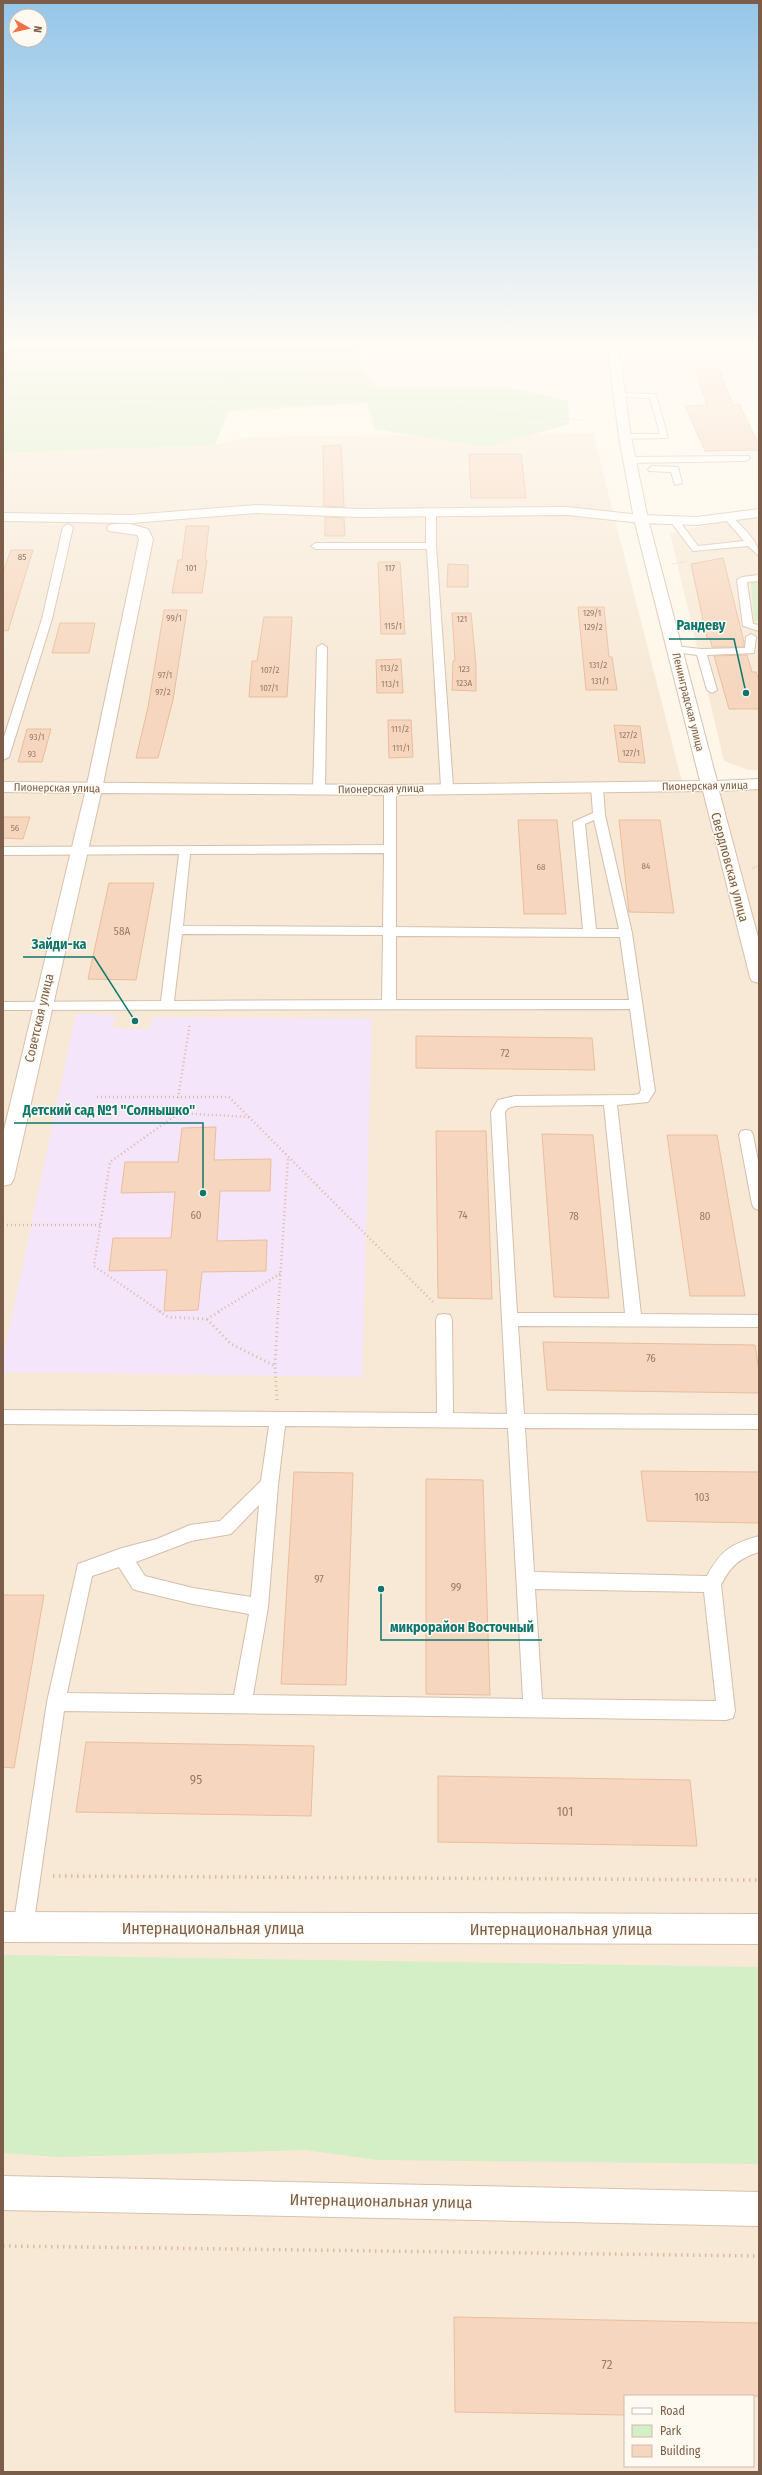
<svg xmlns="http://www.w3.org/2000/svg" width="762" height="2475" font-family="'Fira Sans Condensed',sans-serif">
<rect width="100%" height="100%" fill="#fef7e9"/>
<g fill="#f7e9d6" fill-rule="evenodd">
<path d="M593 433 682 782 759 779V2472H3V453L215 445 246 437ZM625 2396H753V2466H625Z"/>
<polygon points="759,514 759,770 748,770 724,761 670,533"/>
</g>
<polygon fill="#f4e5fb" points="76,1014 115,1015 113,1028 150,1029 152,1017 372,1019 362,1377 3,1372 3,1358"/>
<g fill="#d4eec5">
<polygon points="3,342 359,342 358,363 376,387 507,387 568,401 569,424 487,447 374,429 367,402 229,410 215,445 3,453"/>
<polygon points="759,582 759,621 754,621 751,583"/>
<polygon points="3,1955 759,1967 759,2164 378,2160 305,2150 58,2157 3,2153"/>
</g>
<g fill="#f6d6be" stroke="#ebbd9c">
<polygon points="695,369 719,369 733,405 739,404 759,445 759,450 705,451 685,406 707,405"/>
<polygon points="341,445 344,507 324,506 323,446"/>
<polygon points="469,454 521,454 526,498 471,498"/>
<polygon points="325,517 344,518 345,536 325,536"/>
<polygon points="186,526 209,526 205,560 207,560 202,593 172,593 178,560 182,560"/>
<polygon points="11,550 33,550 8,631 3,630 3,572"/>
<polygon points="723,558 744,642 744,647 712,647 710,638 707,638 691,564"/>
<polygon points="378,562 400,562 405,634 381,634"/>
<polygon points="448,564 468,565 468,587 447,587"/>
<polygon points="578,607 604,607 609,657 612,657 617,690 586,690"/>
<polygon points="164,610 187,610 173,700 158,758 136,758 148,707"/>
<polygon points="452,613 471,613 476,665 476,691 452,690 453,661 455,661"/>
<polygon points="264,617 292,617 287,697 249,697 252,661 257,661"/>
<polygon points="60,623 95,623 89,653 52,653"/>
<polygon points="747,655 752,672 756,672 759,681 759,709 729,709 714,656"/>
<polygon points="401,659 403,693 377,693 376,660"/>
<polygon points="388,720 411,720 413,757 389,758"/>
<polygon points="614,725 640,726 645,763 619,762"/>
<polygon points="27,729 51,729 42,762 18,762"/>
<polygon points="3,817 30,817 23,839 3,838"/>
<polygon points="518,820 557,820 566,914 524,914"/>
<polygon points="619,820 660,820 674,913 629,912"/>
<polygon points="109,883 154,883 136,980 88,979"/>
<polygon points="416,1036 592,1038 595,1070 416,1068"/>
<polygon points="216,1127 214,1160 271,1159 270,1191 220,1191 217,1241 267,1240 266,1271 202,1272 198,1310 164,1311 167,1270 109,1271 113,1238 171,1238 175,1192 121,1193 125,1162 178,1162 182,1128"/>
<polygon points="436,1131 486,1131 492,1299 438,1298"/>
<polygon points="542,1134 593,1135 609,1298 554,1297"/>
<polygon points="667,1135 717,1135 745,1296 690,1296"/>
<polygon points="543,1342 755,1345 759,1371 759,1393 547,1390"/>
<polygon points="641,1471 759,1472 759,1523 647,1521"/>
<polygon points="294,1472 353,1473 346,1685 281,1684"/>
<polygon points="426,1479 483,1480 490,1695 426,1694"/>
<polygon points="3,1595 44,1595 14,1768 3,1767"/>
<polygon points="86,1742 314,1746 311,1816 76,1812"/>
<polygon points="438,1776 690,1780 697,1846 438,1842"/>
<polygon points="454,2317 759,2323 759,2396 625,2396 625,2415 455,2412"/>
</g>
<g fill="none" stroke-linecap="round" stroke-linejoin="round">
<g stroke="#d3bfac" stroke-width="2">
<g id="lane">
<polygon points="616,393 656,394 668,438 622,439 622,435 625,434 660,434 650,398 619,397 615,395"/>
<polygon points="749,456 750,458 746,461 629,463 625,460 629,457"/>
<polygon points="652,466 678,467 682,483 675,485 671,472 649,471 648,469"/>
<polygon points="431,509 436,512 436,546 453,787 447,790 441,787 427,549 316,549 311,546 316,543 426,543 426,512"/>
<path d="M726 516H732C742 528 759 540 759 556L748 546 693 551 670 521 678 519 698 546 744 541 726 520Z"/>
<polygon points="68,524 73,527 52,619 9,757 3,760 3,740 42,619 63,527"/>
<polygon points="759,575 759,581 747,582 753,624 759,625 759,631 743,626 737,580 742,577"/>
<polygon points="751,634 756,637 754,653 707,655 717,690 712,693 707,690 697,655 675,652 670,649 675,646 701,649 745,648 746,637"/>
<polygon points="322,644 327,647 325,790 319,793 313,790 317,647"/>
<path d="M597 784 603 787 605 815 632 933 655 1091 648 1102 617 1105 641 1314 759 1315V1327L518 1326 524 1414 759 1415V1429L525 1428 534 1572 707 1576C721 1550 731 1544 759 1536V1552C739 1558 730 1567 721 1585L735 1711 733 1718 726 1720 64 1711 33 1928 30 1935 23 1938 16 1935 13 1928 47 1702 78 1564 122 1548 157 1539 190 1525 220 1521 261 1481 269 1426 3 1424V1410L437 1413 436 1320 438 1315 444 1314 450 1315 452 1320 453 1413 507 1414 491 1112 498 1100 515 1096 632 1095 639 1094 641 1090 630 1009 3 1010V1002L161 1001 179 854 3 855V847L384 845V790L390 787 396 790V927L583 929 573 822 593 813 591 787ZM594 820 619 929H596L585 824ZM384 853 383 927 183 926 190 854ZM182 934 383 935 382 1000 174 1001ZM396 936 620 937 629 1000H396ZM604 1105 625 1313H517L505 1112 508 1108 515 1106ZM285 1426 508 1428 523 1699 253 1695 268 1607 278 1485ZM259 1505 251 1597 193 1588 145 1576 136 1562 191 1541 231 1534ZM119 1567 133 1589 139 1591 193 1604 249 1614 234 1695 67 1693 92 1576ZM535 1589 704 1592 716 1701 542 1699Z"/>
<polygon points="746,1130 751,1131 753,1135 759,1166 759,1210 754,1208 752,1204 739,1135 741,1131"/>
</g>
</g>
<g stroke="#d3bfac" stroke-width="2">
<g id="street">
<polygon points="256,505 360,509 567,507 641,515 697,517 759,509 759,517 697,525 641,523 567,515 360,517 256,513 131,523 3,521 3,513 131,515"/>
<polygon points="114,524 130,524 148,529 153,539 102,789 100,793 88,793 86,789 139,539 137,535 109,531 107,528 109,525"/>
</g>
</g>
<g stroke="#d8c1ac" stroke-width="2">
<g id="secondary">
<polygon points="607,342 618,342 631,437 648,519 717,781 759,779 759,789 719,791 759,941 759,983 752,981 750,977 703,791 390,795 101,793 14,1178 11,1184 3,1186 3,1134 85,793 3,792 3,782 390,785 700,781 634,519 619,437"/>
<polygon points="3,1912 759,1914 759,1944 3,1942"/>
<polygon points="3,2176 759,2192 759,2226 3,2210"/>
</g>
</g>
<g stroke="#dcb9a0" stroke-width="1.5" stroke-dasharray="0.5 1.5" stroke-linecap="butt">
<polyline points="3,387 201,384 351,373 390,375"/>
<polyline points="3,411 125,408 184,403 238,411 381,401 446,404 503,415 585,420"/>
<polyline points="672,564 687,561"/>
</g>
<polyline stroke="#dcb9a0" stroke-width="2" stroke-dasharray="0.5 2" stroke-linecap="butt" points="752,868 759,866"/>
<g stroke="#dcb9a0" stroke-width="2.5" stroke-dasharray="1 3" stroke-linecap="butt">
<polyline points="97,1097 229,1097 435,1304"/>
<polyline points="178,1098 190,1023"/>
<polyline points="3,1225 100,1225"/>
<polyline points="161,1312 94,1266 110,1162 179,1113 249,1117"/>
<polyline points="218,1312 281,1273"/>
<polyline points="278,1312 288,1158"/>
</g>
<g stroke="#dcb9a0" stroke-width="3" stroke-dasharray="1 3.5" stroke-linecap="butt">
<polyline points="159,1311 168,1317 207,1319 220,1311"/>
<polyline points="207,1319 231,1344 275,1366"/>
<polyline points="277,1400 275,1366 278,1311"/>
</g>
<g stroke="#dcb9a0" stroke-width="3.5" stroke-dasharray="1.5 4.5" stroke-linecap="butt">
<polyline points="53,1876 759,1880"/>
<polyline points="3,2246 759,2256"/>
</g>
<use href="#lane" fill="#fff" fill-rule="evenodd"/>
<use href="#street" fill="#fff" fill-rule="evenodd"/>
<use href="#secondary" fill="#fff" fill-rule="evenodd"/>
</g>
<linearGradient id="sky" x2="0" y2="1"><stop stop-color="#95c6e9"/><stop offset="0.5" stop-color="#fffbf5"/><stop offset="1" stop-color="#fffbf5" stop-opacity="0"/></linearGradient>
<rect width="762" height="688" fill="url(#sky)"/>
<g text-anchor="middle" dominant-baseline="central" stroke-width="3" stroke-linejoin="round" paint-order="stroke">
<g font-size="9" fill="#9a7b66">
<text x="22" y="557">85</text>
<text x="191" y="568">101</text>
<text x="390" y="568">117</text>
<text x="592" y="613">129/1</text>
<text x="174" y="618">99/1</text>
<text x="462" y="619">121</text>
<text x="393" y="626">115/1</text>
<text x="593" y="627">129/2</text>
<text x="598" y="665">131/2</text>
<text x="389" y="668">113/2</text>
<text x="464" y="669">123</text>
<text x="270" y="670">107/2</text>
<text x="165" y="675">97/1</text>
<text x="600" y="681">131/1</text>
<text x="464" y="683">123А</text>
<text x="390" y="684">113/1</text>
<text x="269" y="688">107/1</text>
<text x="163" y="692">97/2</text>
<text x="400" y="729">111/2</text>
<text x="628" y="735">127/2</text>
<text x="37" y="737">93/1</text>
<text x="401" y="748">111/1</text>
<text x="631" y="753">127/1</text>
<text x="32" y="754">93</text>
<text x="15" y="828">56</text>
<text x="646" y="866">84</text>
<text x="541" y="867">68</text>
</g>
<g font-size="11" fill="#7c5d49" stroke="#fffaf1">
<text transform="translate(688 702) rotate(76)">Ленинградская улица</text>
<text transform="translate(705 786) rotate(-1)">Пионерская улица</text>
<text transform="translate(57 788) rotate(1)">Пионерская улица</text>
<text transform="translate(381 789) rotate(-1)">Пионерская улица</text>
</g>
<g font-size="11" fill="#9a7b66">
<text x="122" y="931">58А</text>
<text x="505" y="1053">72</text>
<text x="196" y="1215">60</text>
<text x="463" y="1215">74</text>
<text x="574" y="1216">78</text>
<text x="705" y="1216">80</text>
<text x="651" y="1358">76</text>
<text x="702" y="1497">103</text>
<text x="319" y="1579">97</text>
<text x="456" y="1587">99</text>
</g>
<g font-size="13" fill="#7c5d49" stroke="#fffaf1">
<text transform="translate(730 867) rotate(75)">Свердловская улица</text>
<text transform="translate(39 1018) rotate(-77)">Советская улица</text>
</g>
<g font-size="13" fill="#9a7b66">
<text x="196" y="1779">95</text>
<text x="565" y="1811">101</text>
<text x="607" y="2364">72</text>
</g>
<g font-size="16" fill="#7c5d49" stroke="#fffaf1">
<text x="213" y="1928">Интернациональная улица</text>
<text x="561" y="1929">Интернациональная улица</text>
<text transform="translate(381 2201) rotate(1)">Интернациональная улица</text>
</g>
</g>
<path fill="none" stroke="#0f766e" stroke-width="1.5" d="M746 693L734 639H669M135 1021L94 957H23M203 1193L203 1123H14M381 1589L381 1640H542"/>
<g fill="#0f766e" stroke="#fffaf1" stroke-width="1.5">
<circle cx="746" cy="693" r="4"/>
<circle cx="135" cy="1021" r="4"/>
<circle cx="203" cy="1193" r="4"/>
<circle cx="381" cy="1589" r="4"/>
</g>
<g font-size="14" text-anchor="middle" font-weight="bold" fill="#0f766e" stroke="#fffaf1" stroke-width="3" stroke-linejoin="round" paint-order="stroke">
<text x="701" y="630">Рандеву</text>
<text x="59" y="949">Зайди-ка</text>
<text x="109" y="1115">Детский сад №1 "Солнышко"</text>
<text x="462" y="1632">микрорайон Восточный</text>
</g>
<rect width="762" height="2475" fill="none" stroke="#7c5d49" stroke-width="8"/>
<rect x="624" y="2395" width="130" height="72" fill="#fffaf1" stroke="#cbbbae"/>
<rect x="632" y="2408" width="20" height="6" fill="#ffffff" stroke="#cbbbae"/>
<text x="660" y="2415" font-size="12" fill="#7c5d49">Road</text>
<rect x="632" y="2425" width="20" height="12" fill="#d4eec5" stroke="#cbbbae"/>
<text x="660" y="2435" font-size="12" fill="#7c5d49">Park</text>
<rect x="632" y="2445" width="20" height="12" fill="#f6d6be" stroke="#cbbbae"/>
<text x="660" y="2455" font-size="12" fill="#7c5d49">Building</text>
<g transform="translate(28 28) rotate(98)"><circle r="19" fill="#fffaf1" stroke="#cbbbae"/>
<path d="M0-3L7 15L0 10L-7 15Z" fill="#f27044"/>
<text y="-6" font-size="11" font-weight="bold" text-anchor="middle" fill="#7c5d49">N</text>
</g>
</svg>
